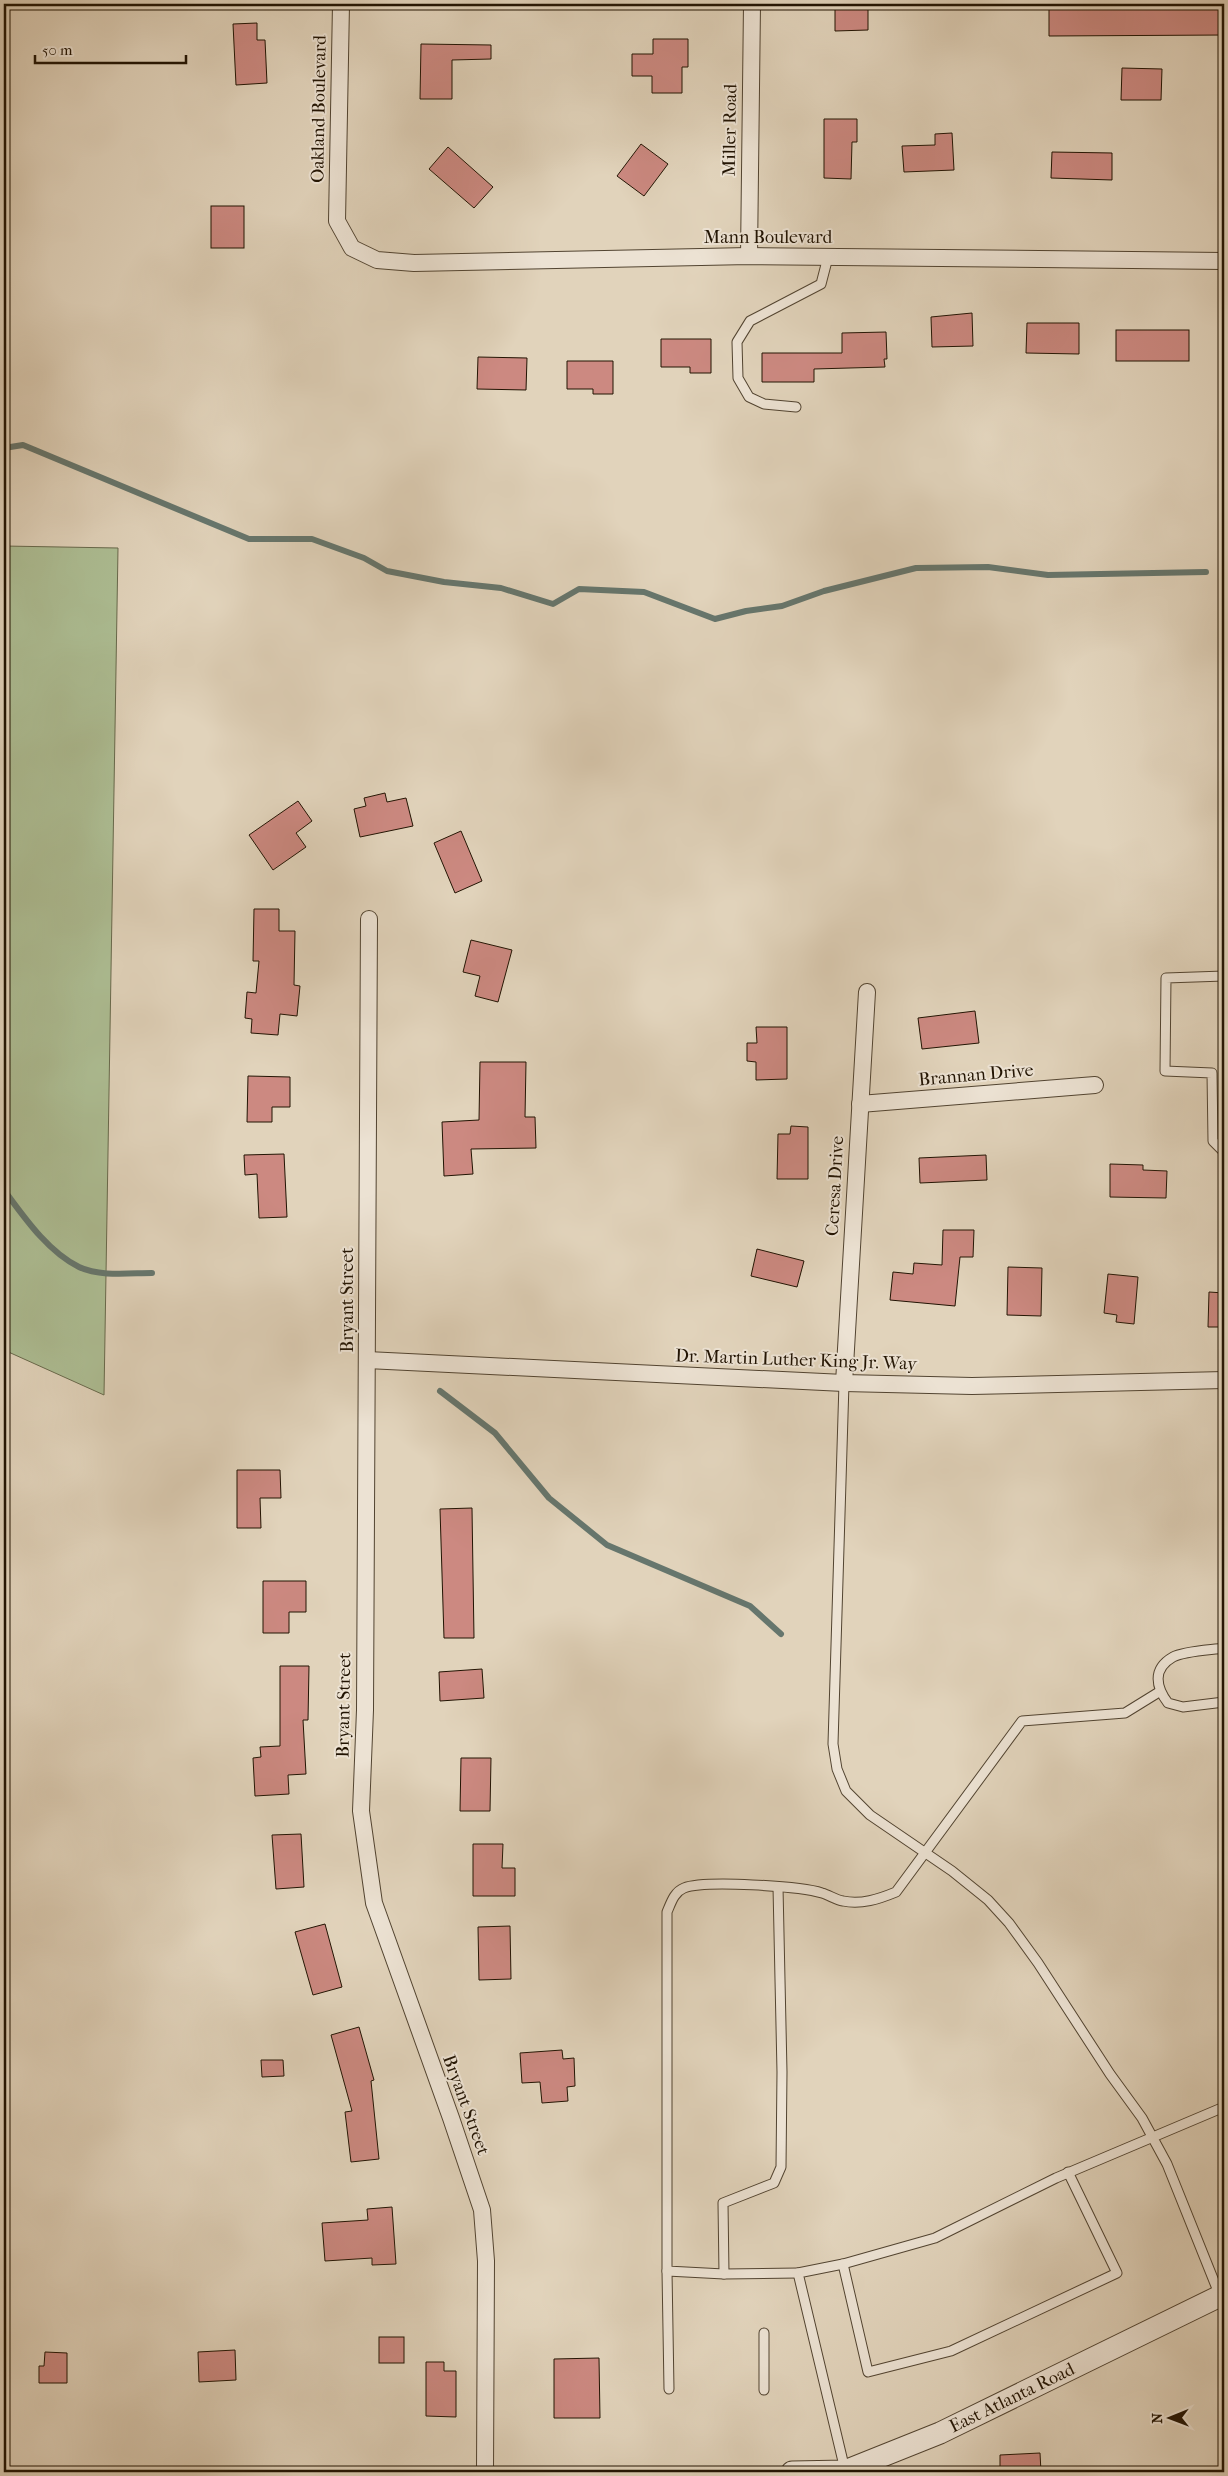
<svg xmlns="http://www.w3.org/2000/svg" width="1228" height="2476" font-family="'IM FELL French Canon',serif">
<rect width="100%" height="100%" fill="#e1d3bb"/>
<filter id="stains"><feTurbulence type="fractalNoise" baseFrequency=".004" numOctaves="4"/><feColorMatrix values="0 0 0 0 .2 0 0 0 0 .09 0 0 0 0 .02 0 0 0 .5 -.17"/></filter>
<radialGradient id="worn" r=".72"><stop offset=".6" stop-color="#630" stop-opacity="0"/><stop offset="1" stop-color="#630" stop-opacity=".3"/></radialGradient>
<polygon fill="#adbe94" stroke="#68694c" points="4,546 118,548 104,1395 4,1350"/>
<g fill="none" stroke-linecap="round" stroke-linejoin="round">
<g stroke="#66766d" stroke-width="6">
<polyline points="4,448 23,445 249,539 312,539 364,558 387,571 444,582 501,588 553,604 579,589 644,592 715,619 746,611 782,606 824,591 916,568 988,567 1048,575 1206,572"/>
<path d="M4 1190C24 1217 48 1252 79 1267 100 1277 130 1273 152 1273"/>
<polyline points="440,1391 495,1433 549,1498 607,1545 750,1606 781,1634"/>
</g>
</g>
<g fill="#cc8981" stroke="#221403">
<polygon points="835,4 868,4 868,30 835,31"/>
<polygon points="1049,8 1224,8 1224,35 1049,36"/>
<polygon points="257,23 257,40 265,40 267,83 236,85 233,24"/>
<polygon points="653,39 688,39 688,67 682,67 682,93 652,93 652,76 632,76 632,54 653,54"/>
<polygon points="421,44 491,45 491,59 452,60 452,99 420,99"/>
<polygon points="1122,68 1162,69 1161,100 1121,100"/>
<polygon points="824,119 857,119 857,142 852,142 851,179 824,178"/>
<polygon points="952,133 954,170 904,172 902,146 935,145 935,134"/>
<polygon points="641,144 668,164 644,196 617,176"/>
<polygon points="448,147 493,187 474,208 429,169"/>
<polygon points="1052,152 1112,153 1112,180 1051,178"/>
<rect x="211" y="206" width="33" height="42"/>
<polygon points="972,313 973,346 932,347 931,317"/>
<polygon points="1027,323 1079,323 1079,354 1026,353"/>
<rect x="1116" y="330" width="73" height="31"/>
<polygon points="886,332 887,359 884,359 885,367 814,369 814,382 762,382 762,353 842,353 842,333"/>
<polygon points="661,339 711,339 711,373 690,373 690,367 661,367"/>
<polygon points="478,357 527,358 526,390 477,389"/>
<polygon points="567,361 613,361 613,394 593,394 593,389 567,389"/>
<polygon points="385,793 387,802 406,798 413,826 360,837 354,809 366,806 364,798"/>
<polygon points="298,801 312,821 296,833 306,847 273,870 249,835"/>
<polygon points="461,831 482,881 455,893 434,843"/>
<polygon points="254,909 279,909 279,931 295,931 294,985 300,986 297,1016 280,1014 278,1035 251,1033 252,1019 245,1018 247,992 256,993 259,961 253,961"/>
<polygon points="471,940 512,950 498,1002 475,996 480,976 463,972"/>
<polygon points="975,1011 979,1043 922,1049 918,1018"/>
<polygon points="756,1027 787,1027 787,1079 756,1080 756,1062 747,1061 747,1043 757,1043"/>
<polygon points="480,1062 526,1062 525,1117 535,1117 536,1148 471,1149 473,1174 444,1176 442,1122 479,1120"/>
<polygon points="248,1076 290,1077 290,1107 272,1107 272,1122 247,1122"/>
<polygon points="791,1126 808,1127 808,1179 777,1179 778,1134 790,1134"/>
<polygon points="284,1154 287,1217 259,1218 257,1174 245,1175 244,1155"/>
<polygon points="986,1155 987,1180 920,1183 919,1158"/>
<polygon points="1110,1164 1143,1165 1143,1170 1167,1171 1166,1198 1110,1197"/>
<polygon points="943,1230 974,1230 973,1257 960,1257 955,1306 890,1300 893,1272 913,1274 914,1263 942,1265"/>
<polygon points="757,1249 804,1261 797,1287 751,1276"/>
<polygon points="1008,1267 1042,1268 1041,1316 1007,1315"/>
<polygon points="1108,1274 1138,1277 1134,1324 1116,1322 1117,1315 1104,1313"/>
<polygon points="1209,1292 1224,1293 1224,1327 1208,1327"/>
<polygon points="237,1470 280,1470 281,1498 260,1498 261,1528 237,1528"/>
<polygon points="472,1508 474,1638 444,1638 440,1509"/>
<polygon points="263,1581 306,1581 306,1612 289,1612 289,1633 263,1633"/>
<polygon points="280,1666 309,1666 308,1720 303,1720 306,1774 288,1775 289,1794 255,1796 253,1758 261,1757 260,1747 280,1746"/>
<polygon points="482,1669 484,1698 440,1701 439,1672"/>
<polygon points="461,1758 491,1758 490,1811 460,1811"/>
<polygon points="301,1834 304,1887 276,1889 272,1835"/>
<polygon points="473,1844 503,1844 502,1868 515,1868 515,1896 473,1896"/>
<polygon points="325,1924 342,1987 313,1995 295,1932"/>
<polygon points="510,1926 511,1979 479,1980 478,1927"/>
<polygon points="359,2027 374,2080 371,2081 379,2159 351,2162 345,2112 352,2111 331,2035"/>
<polygon points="562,2050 563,2059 574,2058 575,2086 567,2087 568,2101 542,2103 540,2082 522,2083 520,2053"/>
<polygon points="261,2060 283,2060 284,2076 262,2077"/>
<polygon points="392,2207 396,2264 372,2265 372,2258 325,2261 322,2223 368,2220 367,2209"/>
<rect x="379" y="2337" width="25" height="26"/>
<polygon points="235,2350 236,2380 199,2382 198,2352"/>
<polygon points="45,2352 67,2353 67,2383 39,2383 39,2366 44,2366"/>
<polygon points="599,2358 600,2418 554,2418 554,2359"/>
<polygon points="426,2362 444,2362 444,2371 456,2371 456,2417 426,2416"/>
<polygon points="1040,2453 1041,2472 1000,2472 1000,2455"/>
</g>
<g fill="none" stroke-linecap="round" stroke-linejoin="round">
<g stroke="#524431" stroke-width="11">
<g id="service">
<polyline points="796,407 764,404 749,397 738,378 737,342 750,321 821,284 828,257"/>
<polyline points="1224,976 1166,978 1165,1071 1212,1073 1213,1141 1224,1152"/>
<polyline points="844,1383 833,1744 837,1769 846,1791 870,1815 952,1871 988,1900 1009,1923 1038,1963 1110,2074 1142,2118 1167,2164 1220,2296"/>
<path d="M1224 1648C1211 1650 1184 1651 1173 1657 1152 1669 1156 1687 1168 1703L1183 1707 1224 1702"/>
<polyline points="843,2264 868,2372 951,2351 1117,2273 1068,2172"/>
<polyline points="667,2271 669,2389"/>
<path d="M798 2273 724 2274 667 2271V1912C671 1903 674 1892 684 1888 704 1880 800 1886 822 1893 829 1895 836 1900 843 1901 861 1905 879 1899 896 1892L1022 1721 1125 1713 1159 1692"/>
<polyline points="724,2274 723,2203 774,2183 781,2167 782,2072 778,1887"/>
<polyline points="764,2333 764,2390"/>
<polyline points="845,2470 798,2273 843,2264 935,2238 1056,2178 1224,2107"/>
</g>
</g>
<g stroke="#524431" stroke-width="18">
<g id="minor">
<polyline points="341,4 337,221 352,248 377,260 414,263 749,256 1224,261"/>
<polyline points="749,256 752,4"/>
<polyline points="369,919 365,1710 361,1811 374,1903 451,2118 482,2210 486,2261 485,2472"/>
<polyline points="860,1104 1095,1085"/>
<polyline points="367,1360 844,1383 972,1386 1224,1380"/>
<polyline points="844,1383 867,992"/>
</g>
</g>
<g stroke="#524431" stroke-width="23">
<polyline id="tertiary" points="792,2472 845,2471 940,2433 1224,2294"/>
</g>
<use href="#service" stroke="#ece2d3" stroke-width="9"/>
<use href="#minor" stroke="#ece2d3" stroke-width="16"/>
<use href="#tertiary" stroke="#ece2d3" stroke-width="21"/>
</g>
<g text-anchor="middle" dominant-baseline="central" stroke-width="4" stroke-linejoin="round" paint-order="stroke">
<g font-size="18" fill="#221403" stroke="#ece2d3">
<text transform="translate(319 109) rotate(-89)">Oakland Boulevard</text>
<text transform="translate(730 130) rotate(-89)">Miller Road</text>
<text x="768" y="237">Mann Boulevard</text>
<text transform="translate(976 1075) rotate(-5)">Brannan Drive</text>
<text transform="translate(835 1186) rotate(-87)">Ceresa Drive</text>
<text transform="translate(347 1300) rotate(-90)">Bryant Street</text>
<text transform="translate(796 1360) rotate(2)">Dr. Martin Luther King Jr. Way</text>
<text transform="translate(344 1705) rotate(-89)">Bryant Street</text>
<text transform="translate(466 2105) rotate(70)">Bryant Street</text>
<text transform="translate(1012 2398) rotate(-26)">East Atlanta Road</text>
</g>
</g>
<rect width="1228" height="2476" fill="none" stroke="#e1d3bb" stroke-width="20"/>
<rect x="5" y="5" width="1218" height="2466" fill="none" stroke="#221403" stroke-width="2.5"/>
<rect x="10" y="10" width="1208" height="2456" fill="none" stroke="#221403"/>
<g transform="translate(1170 2418) rotate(269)" stroke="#ece2d3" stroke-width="4" paint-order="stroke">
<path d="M0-4L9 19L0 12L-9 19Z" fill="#221403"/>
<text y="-8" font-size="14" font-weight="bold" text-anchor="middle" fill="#221403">N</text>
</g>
<path d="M35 55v8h151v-8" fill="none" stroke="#221403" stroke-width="2.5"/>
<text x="42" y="55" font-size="15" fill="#221403" stroke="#ece2d3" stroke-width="4" paint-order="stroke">50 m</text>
<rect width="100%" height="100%" filter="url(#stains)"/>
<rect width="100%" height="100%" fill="url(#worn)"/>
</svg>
